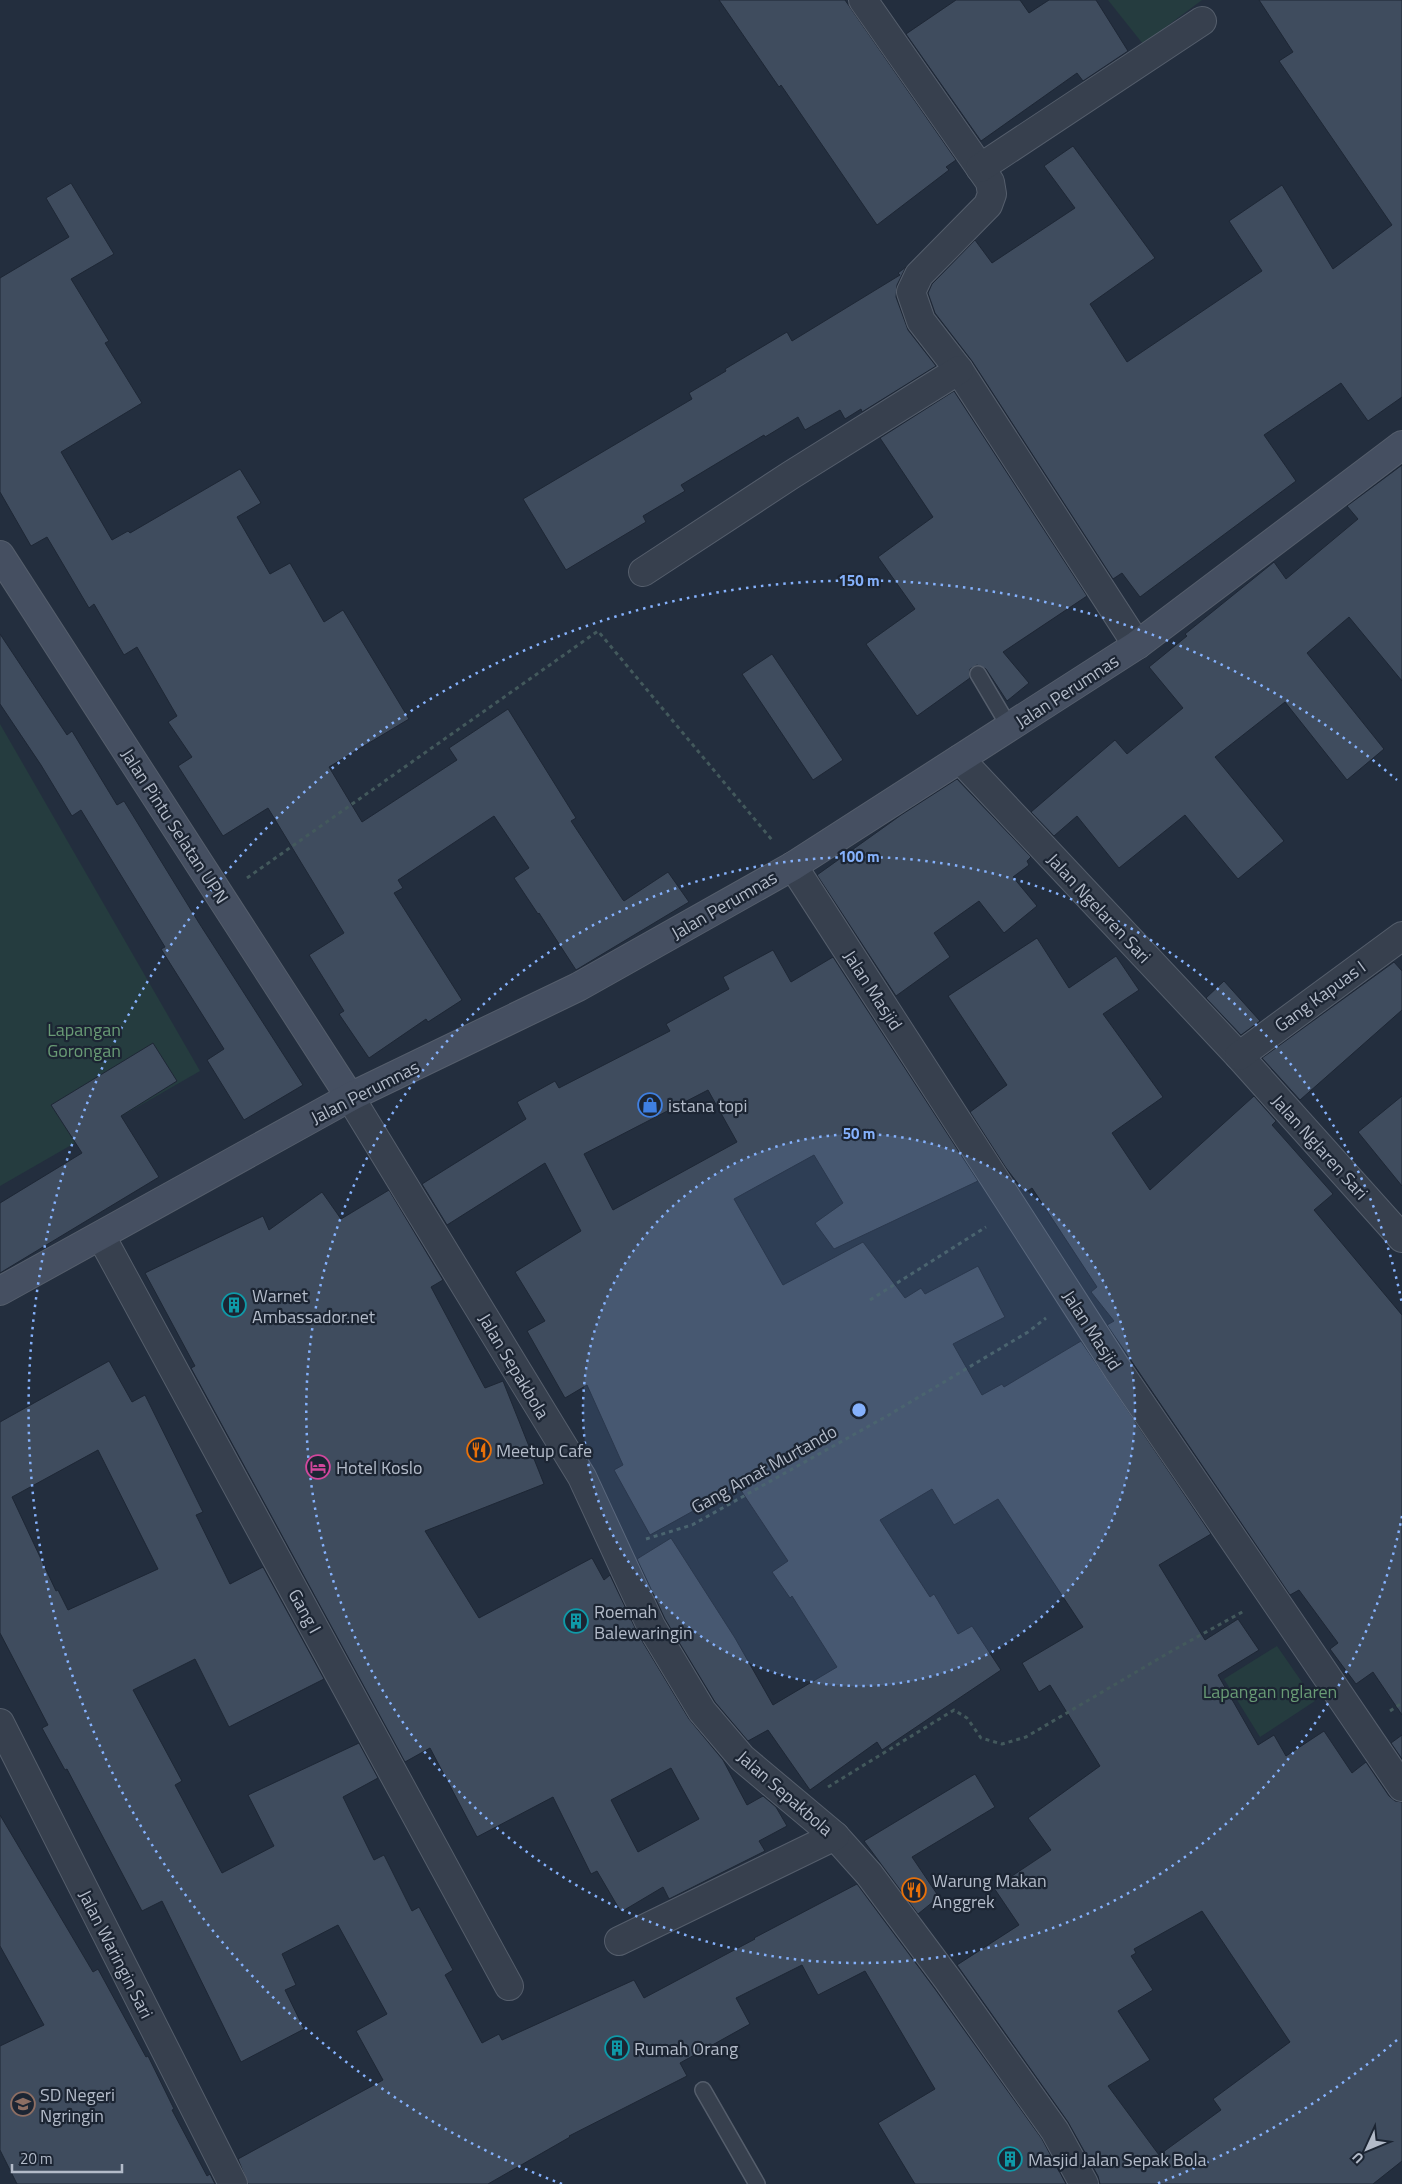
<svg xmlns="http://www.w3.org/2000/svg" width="1402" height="2184" font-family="'Titillium Web',sans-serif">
<rect width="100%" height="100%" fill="#232e3e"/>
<g fill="#253c3f">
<polygon points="1108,0 1202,0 1143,44"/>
<polygon points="0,724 200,1071 0,1186"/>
<polygon points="1277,1646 1315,1701 1260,1737 1224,1679"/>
</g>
<g fill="#3f4c5e" stroke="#1e2735" fill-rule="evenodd">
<polygon points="719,0 845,0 956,160 946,167 949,170 877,225 781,85 779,87"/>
<polygon points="956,0 1020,0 1029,13 1049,0 1096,0 1128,51 1083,81 1077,73 981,141 906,34"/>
<polygon points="1259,0 1402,0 1402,397 1368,421 1341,383 1264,435 1296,481 1140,597 1122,573 1113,579 972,361 935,313 928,293 932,284 975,240 992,263 1075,208 1044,166 1073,146 1155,258 1090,304 1127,362 1262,271 1229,221 1282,185 1333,269 1392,225 1279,61 1293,52"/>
<polygon points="71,183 114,254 71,279 109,341 105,343 142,403 61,452 112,540 128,531 130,533 240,469 261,503 237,517 270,574 290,563 324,622 343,610 409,719 329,767 362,822 457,760 449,748 508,709 576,818 571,821 623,900 624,901 668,872 689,902 576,970 539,913 538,914 514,878 529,868 494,816 398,880 403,888 394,893 462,1000 428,1022 426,1019 369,1058 339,1014 344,1011 309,955 344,933 268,808 223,836 178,766 192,757 168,722 177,716 137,647 124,655 94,604 89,608 47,537 31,546 0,492 0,278 69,237 46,198"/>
<polygon points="906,267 897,285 896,297 908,330 936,366 862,412 861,409 845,419 840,410 805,430 798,417 765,437 764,435 681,485 685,491 643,516 646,522 566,570 523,499 692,399 689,393 726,371 725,369 787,332 792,341 900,275 898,273"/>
<polygon points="954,391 1087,596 1003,652 1029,683 1007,701 986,669 977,665 970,669 970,678 917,716 866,644 915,609 878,557 933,517 880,438"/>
<polygon points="1402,465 1402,681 1349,617 1307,653 1384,749 1347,780 1285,702 1215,757 1284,841 1238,879 1185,815 1119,868 1077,816 1054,836 1031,812 1115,740 1127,754 1183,708 1149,667 1187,636 1185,634 1274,562 1286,579 1358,519 1347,506"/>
<polygon points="0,634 67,735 72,731 117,805 124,801 199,923 303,1085 244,1120 207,1060 224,1049 161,949 165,947 81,810 72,816 41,765 0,704"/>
<polygon points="772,654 843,760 813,780 742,674"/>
<polygon points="957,779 1031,857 1027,861 1029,865 1013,877 1037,906 1004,933 979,901 934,933 950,957 896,996 817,875 901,815"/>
<polygon points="1037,938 1069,988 1116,956 1139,990 1103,1014 1163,1097 1112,1133 1150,1190 1254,1096 1276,1121 1272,1125 1333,1194 1314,1210 1402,1315 1402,1715 1373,1672 1356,1684 1330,1649 1338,1643 1299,1590 1290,1595 1107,1325 1114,1321 1091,1292 1097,1287 1032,1188 1025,1193 1006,1168 970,1112 1007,1085 948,996"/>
<path d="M773 950 791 982 833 957 978 1181 834 1249 815 1223 843 1203 814 1155 734 1199 783 1285 863 1242 905 1298 921 1288 925 1294 978 1266 1005 1317 953 1344 982 1395 1002 1384 1004 1387 1081 1341 1211 1534 1159 1565 1205 1640 1238 1619 1259 1650 1218 1675 1258 1745 1274 1735 1286 1756 1324 1731 1352 1773 1366 1762 1389 1796 1395 1801 1402 1802V2161L1373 2184H1100L1098 2176 1068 2122 957 1965 1019 1925 994 1888 1051 1850 1028 1818 1100 1766 1050 1685 1039 1692 1022 1663 1083 1627 998 1499 954 1525 932 1489 880 1520 930 1597 934 1594 958 1634 972 1626 1001 1670 882 1750 877 1742 810 1790 768 1730 748 1741 715 1702 665 1619 637 1559 671 1538 735 1638 773 1705 837 1667 792 1596 790 1598 772 1572 788 1561 738 1486 650 1535 614 1470 623 1465 587 1385 565 1398 527 1331 545 1321 515 1272 581 1231 545 1163 447 1225 422 1184 526 1119 517 1102 555 1081 559 1088 670 1031 666 1024 729 989 723 977ZM708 1090 737 1142 613 1210 584 1154ZM1202 1911 1290 2042 1213 2099 1221 2110 1159 2155 1108 2086 1150 2060 1118 2011 1153 1990 1131 1956 1136 1953 1134 1949Z"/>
<polygon points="1394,962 1402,971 1402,1010 1300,1100 1262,1058"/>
<polygon points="1224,981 1260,1021 1241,1035 1206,998"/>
<polygon points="153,1043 177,1081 121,1116 159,1177 0,1273 0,1203 82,1153 51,1105"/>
<polygon points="1402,1096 1402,1186 1358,1132"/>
<path d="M389 1190 443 1280 431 1287 485 1388 503 1381 544 1484 425 1531 479 1618 592 1558 604 1580 610 1575 638 1634 689 1719 723 1760 747 1805 763 1796 776 1807 787 1826 759 1841 765 1851 669 1899 663 1887 621 1912 597 1871 591 1874 553 1797 477 1837 430 1748 405 1762 191 1368 195 1366 145 1273 263 1216 269 1230 322 1192 341 1219ZM671 1768 699 1819 638 1852 611 1800Z"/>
<path d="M109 1361 132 1402 145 1395 203 1512 196 1515 230 1584 263 1567 324 1679 229 1727 195 1659 133 1690 182 1781 175 1785 222 1873 274 1846 248 1795 359 1743 378 1778 343 1797 374 1860 384 1855 412 1911 419 1907 453 1970 445 1975 482 2043 499 2034 502 2040 634 1980 644 1998 755 1939 754 1938 857 1884 935 1989 1042 2139 1066 2184H915L878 2123 935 2089 865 1971 818 1995 802 1965 736 1998 750 2024 680 2063 687 2076 569 2136 570 2137 488 2184H248L238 2159 383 2080 356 2031 387 2014 338 1925 282 1954 296 1985 285 1990 304 2029 241 2062 162 1901 142 1911 67 1769 65 1770 42 1728 48 1725 0 1633V1422ZM98 1450 158 1569 68 1610 58 1590 56 1591 12 1497Z"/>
<polygon points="1402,1735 1402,1759 1391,1743"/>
<polygon points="975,1774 995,1807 912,1857 939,1897 918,1914 864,1841"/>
<polygon points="0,1815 93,1972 98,1969 146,2057 148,2056 174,2109 172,2110 207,2176 210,2174 215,2184 17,2184 0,2150 0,2046 44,2025 0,1946"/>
</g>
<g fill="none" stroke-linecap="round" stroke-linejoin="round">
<g stroke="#555e6c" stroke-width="18">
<g id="lane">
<polyline points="978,674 1010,728"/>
<polyline points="703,2090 757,2184"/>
</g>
</g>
<g stroke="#555e6c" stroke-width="30">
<g id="street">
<polyline points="863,0 990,182 992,194 988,205 919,275 911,292 921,321 959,370 1137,645"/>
<polyline points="980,168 1202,21"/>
<polyline points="643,572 791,475 959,370"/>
<polyline points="960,759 1239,1056 1402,1238"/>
<polyline points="793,866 1118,1370 1402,1787"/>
<polyline points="1239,1056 1402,936"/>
<polyline points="350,1097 582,1477 651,1626 702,1711 742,1758 835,1836 869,1874 948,1980 1055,2131 1084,2184"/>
<polyline points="101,1236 509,1986"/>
<polyline points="0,1723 233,2184"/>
<polyline points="619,1941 835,1836"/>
</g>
</g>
<g stroke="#555e6c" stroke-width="30">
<g id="secondary">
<polyline points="0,555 350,1097"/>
<polyline points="0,1291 350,1097 578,987 793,866 1137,645 1402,445"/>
</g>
</g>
<g stroke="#43595c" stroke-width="3" stroke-dasharray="4 4" stroke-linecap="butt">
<polyline points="247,878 598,631 772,840"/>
<polyline points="870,1300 986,1227"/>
<polyline points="646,1539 692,1525 887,1416 1028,1332 1046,1318"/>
<polyline points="1390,1711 1402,1703"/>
<polyline points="828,1787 954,1710 967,1718 981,1738 1002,1744 1026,1737 1170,1652 1244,1611"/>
</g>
<use href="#lane" stroke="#37404e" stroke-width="15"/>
<use href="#street" stroke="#37404e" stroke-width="28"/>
<use href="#secondary" stroke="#454f61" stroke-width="28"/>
</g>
<circle cx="859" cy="1410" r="276" fill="#85b1fc" fill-opacity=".12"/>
<g fill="none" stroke="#85b1fc" stroke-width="2.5" stroke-dasharray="2.5 5">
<circle cx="859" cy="1410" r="276"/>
<path d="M1402 1516A553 553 0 1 1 1402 1304"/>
<path d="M1397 2040A829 829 0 0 1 1156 2184M562 2184A829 829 0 1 1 1397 780"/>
</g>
<defs>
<g id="shop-ring" transform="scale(1.25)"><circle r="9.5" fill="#1c2533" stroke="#3f7fe0" stroke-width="1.5"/><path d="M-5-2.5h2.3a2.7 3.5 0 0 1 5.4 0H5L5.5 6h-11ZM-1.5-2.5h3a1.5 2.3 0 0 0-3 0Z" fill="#3f7fe0"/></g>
<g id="building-ring" transform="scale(1.25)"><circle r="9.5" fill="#1c2533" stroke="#0f9aa8" stroke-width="1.5"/><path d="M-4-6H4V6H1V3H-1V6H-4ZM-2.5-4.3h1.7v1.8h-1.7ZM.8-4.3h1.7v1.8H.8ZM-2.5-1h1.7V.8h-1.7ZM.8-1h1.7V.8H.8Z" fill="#0f9aa8"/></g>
<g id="restaurant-ring" transform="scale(1.25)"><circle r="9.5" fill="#1c2533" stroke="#e8710a" stroke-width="1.5"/><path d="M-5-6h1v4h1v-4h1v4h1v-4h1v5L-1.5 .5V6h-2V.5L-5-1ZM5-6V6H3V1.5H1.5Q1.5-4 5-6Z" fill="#e8710a"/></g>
<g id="hotel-ring" transform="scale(1.25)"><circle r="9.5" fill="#1c2533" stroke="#d1479c" stroke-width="1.5"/><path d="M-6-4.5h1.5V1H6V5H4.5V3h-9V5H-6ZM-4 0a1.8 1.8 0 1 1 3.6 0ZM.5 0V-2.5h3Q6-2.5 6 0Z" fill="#d1479c"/></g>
<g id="school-ring" transform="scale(1.25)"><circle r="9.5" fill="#1c2533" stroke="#8d6e63" stroke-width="1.5"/><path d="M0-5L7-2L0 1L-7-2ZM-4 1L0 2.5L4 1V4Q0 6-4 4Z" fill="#8d6e63"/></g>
</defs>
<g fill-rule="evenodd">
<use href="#shop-ring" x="650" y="1105"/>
<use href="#building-ring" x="234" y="1305"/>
<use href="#restaurant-ring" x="479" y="1450"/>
<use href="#hotel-ring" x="318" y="1467"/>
<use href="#building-ring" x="576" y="1621"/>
<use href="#restaurant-ring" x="914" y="1890"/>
<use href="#building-ring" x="617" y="2048"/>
<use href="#school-ring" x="23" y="2104"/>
<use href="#building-ring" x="1010" y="2159"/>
</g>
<g text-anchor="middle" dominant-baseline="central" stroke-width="4.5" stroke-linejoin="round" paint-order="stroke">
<g font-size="18" fill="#b3bbc9" stroke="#1c2533">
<text transform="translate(1067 691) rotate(-33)">Jalan Perumnas</text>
<text transform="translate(175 826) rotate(57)">Jalan Pintu Selatan UPN</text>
<text transform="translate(724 905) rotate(-30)">Jalan Perumnas</text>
<text transform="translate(1099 908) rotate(47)">Jalan Ngelaren Sari</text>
<text transform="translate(873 990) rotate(57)">Jalan Masjid</text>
<text transform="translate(1320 996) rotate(-36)">Gang Kapuas I</text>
<text transform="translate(365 1092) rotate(-27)">Jalan Perumnas</text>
<text transform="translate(1320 1147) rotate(48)">Jalan Nglaren Sari</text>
<text transform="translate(1092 1330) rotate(57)">Jalan Masjid</text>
<text transform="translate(514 1366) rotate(59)">Jalan Sepakbola</text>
<text transform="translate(764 1469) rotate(-29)">Gang Amat Murtando</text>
<text transform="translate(305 1611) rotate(61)">Gang I</text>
<text transform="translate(785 1793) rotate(41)">Jalan Sepakbola</text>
<text transform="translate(116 1954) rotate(63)">Jalan Waringin Sari</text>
</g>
<g font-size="18" fill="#699b75" stroke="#1c2533">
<text x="84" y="1029">Lapangan<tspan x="84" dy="21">Gorongan</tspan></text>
<text x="1270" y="1691">Lapangan nglaren</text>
</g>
<g font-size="18" fill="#b3bbc9" stroke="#1c2533" text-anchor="start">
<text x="668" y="1105">istana topi</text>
<text x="252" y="1295">Warnet<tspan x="252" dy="21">Ambassador.net</tspan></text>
<text x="496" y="1450">Meetup Cafe</text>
<text x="336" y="1467">Hotel Koslo</text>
<text x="594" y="1611">Roemah<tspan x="594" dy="21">Balewaringin</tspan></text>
<text x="932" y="1880">Warung Makan<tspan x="932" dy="21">Anggrek</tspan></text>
<text x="634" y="2048">Rumah Orang</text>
<text x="40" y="2094">SD Negeri<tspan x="40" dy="21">Ngringin</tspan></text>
<text x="1028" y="2159">Masjid Jalan Sepak Bola</text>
</g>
</g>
<circle cx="859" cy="1410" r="8" fill="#85b1fc" stroke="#1c2533" stroke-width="2.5"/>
<g font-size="15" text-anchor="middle" font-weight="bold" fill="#85b1fc" stroke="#1c2533" stroke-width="4.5" stroke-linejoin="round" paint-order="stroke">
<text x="859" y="586">150 m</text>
<text x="859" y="862">100 m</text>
<text x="859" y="1139">50 m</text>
</g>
<g transform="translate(1367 2149) rotate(226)" stroke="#1c2533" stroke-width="4" paint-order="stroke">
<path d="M0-4L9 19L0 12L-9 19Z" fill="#b3bbc9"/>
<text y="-8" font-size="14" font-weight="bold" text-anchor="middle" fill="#b3bbc9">U</text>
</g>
<path d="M12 2164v8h110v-8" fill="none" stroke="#b3bbc9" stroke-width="2.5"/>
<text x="20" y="2164" font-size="15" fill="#b3bbc9" stroke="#1c2533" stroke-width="4" paint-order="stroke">20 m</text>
</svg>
